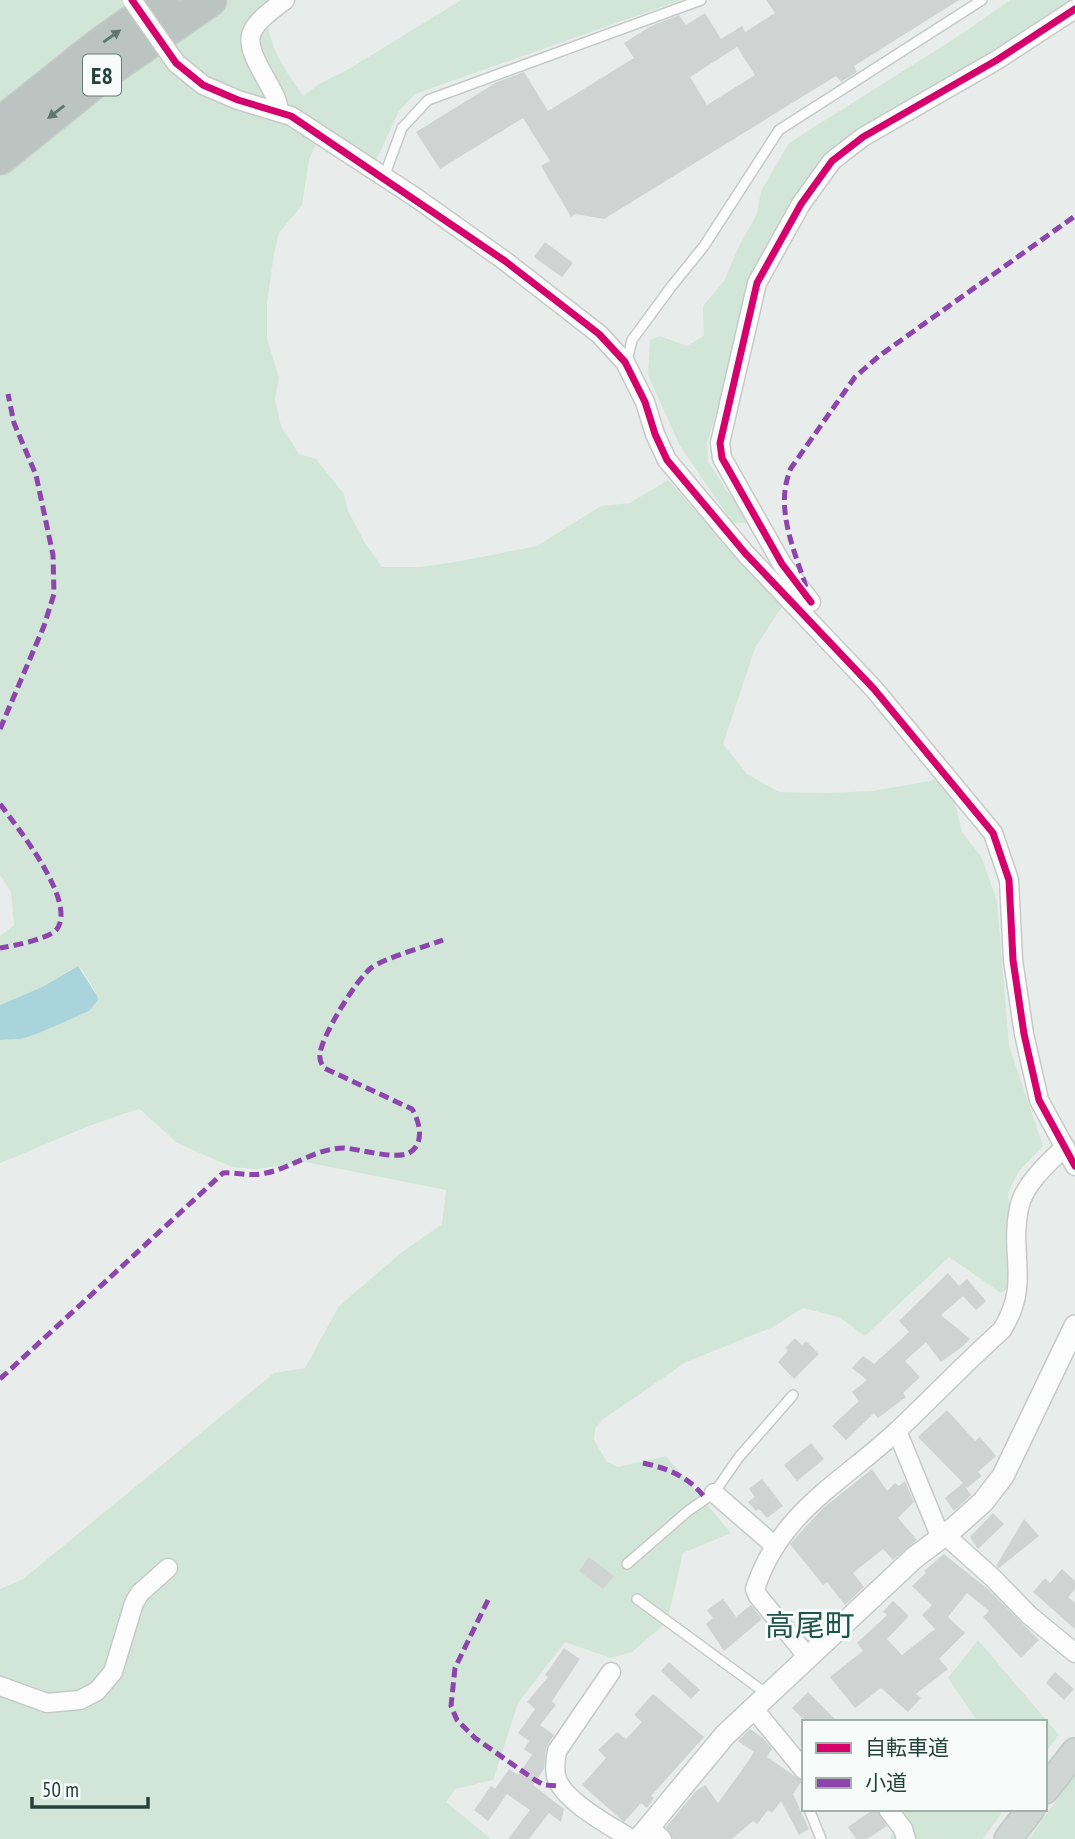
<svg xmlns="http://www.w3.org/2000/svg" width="1075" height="1839" font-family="'PT Sans Narrow','Noto Sans JP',sans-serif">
<rect width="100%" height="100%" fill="#e8edeb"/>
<g fill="#d1e6d8">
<path d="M0 0H279L266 10C270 52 281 62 303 96L319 84 349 69 461 0H681L415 94 399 111 375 163 323 128 309 160 302 205 279 233 274 254 267 302V338L279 378 275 400 281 426 299 454 316 459 344 494 348 511 365 543 382 567H420L456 562 537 546 601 506 630 503 668 480 782 607 755 648 723 744 747 774 779 792 827 793 873 791 935 780 954 798 962 832 981 856 997 901 1009 1046 1043 1146 1019 1171 1008 1192 1016 1275 1012 1286 1001 1293 949 1257 865 1336 839 1317 803 1308 773 1327 686 1362 602 1420 595 1429 594 1440 607 1462 618 1467 666 1456 731 1533 683 1553 667 1622 632 1652 611 1658 565 1642 518 1703 493 1780 455 1789 446 1802 491 1839H0V1589L23 1579 274 1373 305 1368 339 1306 401 1253 442 1224 446 1190 305 1162 256 1169 232 1167 177 1143 140 1109C92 1122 46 1145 0 1163V1040L21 1039 89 1011 96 993 81 968 75 967 42 987 0 1005V936L14 925 11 892 0 875Z"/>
<polygon points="1010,0 1073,0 1023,38 828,157 785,214 745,291 729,371 707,443 708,462 750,524 732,522 680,446 648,375 650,340 660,336 687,346 704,336 703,306 724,281 740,244 757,214 761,191 789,143 960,35"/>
<polygon points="978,1640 1059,1735 1045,1753 1045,1722 978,1722 948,1678"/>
<polygon points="1075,1774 1075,1839 1029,1839"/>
<polygon points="907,1809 1004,1809 983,1839 890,1839"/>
</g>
<polygon fill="#a9d4db" points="78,966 97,996 98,1000 89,1011 39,1033 21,1039 0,1040 0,1005 42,987"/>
<g fill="#cfd4d2" fill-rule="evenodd">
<path d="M766 0H959L854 66 857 72 841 82 836 76 604 219 575 214 571 217 541 166 550 161 523 118 440 169 416 132 497 82 524 72 548 111 634 58 624 43 651 26 679 15 686 25 705 13 721 39 742 26 745 32 775 13ZM737 47 755 75 707 105 690 77Z"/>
<polygon points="545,242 573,263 562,277 534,257"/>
<polygon points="948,1273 959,1286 967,1279 986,1301 976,1310 963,1296 941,1315 970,1339 962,1347 941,1362 926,1342 905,1361 920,1377 903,1393 906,1397 878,1418 874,1413 846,1440 832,1426 859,1401 852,1392 867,1380 852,1368 863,1356 874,1364 909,1332 899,1321"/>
<polygon points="795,1338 802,1345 806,1341 819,1354 794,1379 778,1362 788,1351 785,1348"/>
<polygon points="947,1410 975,1441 980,1437 996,1456 978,1472 982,1476 967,1488 964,1485 971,1495 954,1511 945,1498 963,1483 918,1437"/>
<polygon points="811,1443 824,1459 797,1481 784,1465"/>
<polygon points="872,1469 887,1491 895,1483 899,1486 905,1481 914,1502 898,1518 917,1540 893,1560 883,1549 853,1573 864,1587 845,1605 827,1582 823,1585 790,1544 822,1509"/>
<polygon points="762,1479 783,1506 767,1518 759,1509 756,1511 748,1502 755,1497 749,1489"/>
<polygon points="993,1513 1004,1524 978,1549 970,1537"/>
<polygon points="1024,1519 1039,1536 999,1568 996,1566"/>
<polygon points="944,1554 990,1591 1039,1640 1021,1658 983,1617 989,1611 967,1593 948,1617 965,1633 939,1659 948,1669 916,1694 921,1698 908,1712 881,1688 855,1708 830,1677 863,1651 857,1643 887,1615 883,1612 893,1601 909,1616 887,1639 902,1655 935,1629 922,1615 932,1605 912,1586 926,1573 924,1571"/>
<polygon points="589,1557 614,1576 603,1589 579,1571"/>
<polygon points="1062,1569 1075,1581 1075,1589 1068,1597 1075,1603 1075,1629 1033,1592 1045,1578 1050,1583"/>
<polygon points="723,1599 736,1617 751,1605 762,1619 724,1651 706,1624 713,1618 707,1610"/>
<polygon points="564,1648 580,1659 552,1701 556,1705 540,1725 554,1735 546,1748 544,1769 533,1785 564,1809 561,1822 549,1813 529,1839 508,1839 530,1810 507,1794 488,1821 474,1810 491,1786 495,1789 509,1769 518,1775 532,1755 524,1749 529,1741 518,1733 535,1709 527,1702 548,1677 545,1675"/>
<polygon points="669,1662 700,1690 691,1699 661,1671"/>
<polygon points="1055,1672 1074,1689 1064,1700 1046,1683"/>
<polygon points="808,1692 838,1722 806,1722 792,1708"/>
<polygon points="653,1694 704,1737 651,1796 654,1798 647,1808 641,1803 624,1822 582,1785 606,1758 598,1750 617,1732 626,1739 642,1722 634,1715"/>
<polygon points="750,1729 763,1738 772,1749 767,1757 802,1781 793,1794 809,1829 799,1835 781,1801 772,1813 768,1810 757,1824 753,1821 732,1839 673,1839 666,1827 696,1791 705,1785 718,1803 749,1760 754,1752 738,1741"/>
<polygon points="874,1809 877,1809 887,1826 867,1839 856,1839 848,1827"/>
</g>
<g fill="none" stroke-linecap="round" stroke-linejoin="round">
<g stroke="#c5cac8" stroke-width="12">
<g id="service">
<polyline points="384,177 402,128 428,100 701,0"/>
<polyline points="626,365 632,340 671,287 704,246 779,130 982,0"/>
<polyline points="627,1564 688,1511 714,1493 739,1457 793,1395"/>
<polyline points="637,1599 767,1694"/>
<polyline points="809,1809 821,1839"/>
</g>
</g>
<g stroke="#c5cac8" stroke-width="21">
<g id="minor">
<polyline points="176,63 203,85 238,100 291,116 415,197 505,261 599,334 625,362 645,402 655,434 667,460 745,553 874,689 993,833 1009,880 1013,960 1024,1034 1039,1100 1075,1166"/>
<path d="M279 112C278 99 273 92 267 81 242 37 243 31 285 0"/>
<polyline points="811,602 782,564 722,458 720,443 757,283 801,204 832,161 863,137 997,60 1075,9"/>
<polyline points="897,1431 941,1538"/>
<polyline points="714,1493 775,1546"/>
<polyline points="945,1535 993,1578 1029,1615 1075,1653"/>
<path d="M807 1656 758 1596 755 1589C780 1512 841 1483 897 1431 932 1398 965 1363 1002 1330 1031 1283 1009 1256 1019 1208 1024 1184 1048 1163 1065 1147"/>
<path d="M611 1672 557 1751C555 1761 554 1770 557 1779 565 1802 611 1826 631 1839"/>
<polyline points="0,1686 47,1703 80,1700 97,1691 113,1672 134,1603 140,1593 168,1568"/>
<polyline points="753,1708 804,1770"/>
<polyline points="888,1809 903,1829 906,1839"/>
<polyline points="649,1826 662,1839"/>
</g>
</g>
<g stroke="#c5cac8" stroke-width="24">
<polyline id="tertiary" points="639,1839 725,1735 914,1558 954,1528 983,1502 1003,1476 1075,1326"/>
</g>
<g stroke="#c3ccc9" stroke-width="30">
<g id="primary">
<polyline points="1045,1790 1075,1752"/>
<polyline points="1008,1839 1031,1809"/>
</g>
</g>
<g stroke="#c3ccc9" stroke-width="35">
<g id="motorway">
<polyline points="0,124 99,45 163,0"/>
<polyline points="0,158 113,67 210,0"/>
</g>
</g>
<use href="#service" stroke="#fcfcfc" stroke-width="9"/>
<use href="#minor" stroke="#fcfcfc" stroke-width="18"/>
<use href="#tertiary" stroke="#fcfcfc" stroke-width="21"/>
<use href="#primary" stroke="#cfd7d5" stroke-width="26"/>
<use href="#motorway" stroke="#bcc4c2" stroke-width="32"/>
<g stroke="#c5cac8" stroke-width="21" stroke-linecap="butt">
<polyline id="minor-bridge" points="132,0 176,63"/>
</g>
<use href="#minor-bridge" stroke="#fcfcfc" stroke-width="18"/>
<g stroke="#8e44ad" stroke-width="5" stroke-dasharray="10 5" stroke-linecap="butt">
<path d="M806 587C794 549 774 507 791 468L855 377 879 356 1075 216"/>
<polyline points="0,729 44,626 54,594 53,555 36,475 14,423 8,394"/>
<path d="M0 804C17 827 77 901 57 929 49 939 13 946 0 948"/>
<path d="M0 1379 223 1173C237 1172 251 1177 266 1173 292 1168 316 1148 344 1148 360 1149 394 1160 409 1153 425 1144 420 1122 412 1109L324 1068C321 1063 319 1059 320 1053 323 1034 356 980 371 968 382 959 427 946 443 940"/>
<path d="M643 1463C670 1469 689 1477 706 1499"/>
<polyline points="488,1600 455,1668 451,1706 457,1720 475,1738 535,1780 544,1785 560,1786"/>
</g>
<g stroke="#f7fbf9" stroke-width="11">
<g id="cycleway">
<polyline points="132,0 176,63 203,85 238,100 291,116 505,261 599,334 625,362 645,402 655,434 667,460 745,553 874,689 993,833 1009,880 1013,960 1024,1034 1039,1100 1075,1166"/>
<polyline points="811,602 782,564 722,458 720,443 757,283 801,204 832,161 863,137 997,60 1075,9"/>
</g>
</g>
<use href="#cycleway" stroke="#d6006c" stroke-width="7"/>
</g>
<defs><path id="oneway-solid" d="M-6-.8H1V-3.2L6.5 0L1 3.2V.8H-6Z" transform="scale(1.75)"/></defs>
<g fill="#617670">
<use href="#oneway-solid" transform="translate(112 36) rotate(-35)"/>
<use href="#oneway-solid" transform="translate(56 112) rotate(142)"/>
</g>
<g text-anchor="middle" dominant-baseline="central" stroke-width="6" stroke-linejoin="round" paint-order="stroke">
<rect fill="#f7fbf9" stroke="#637a73" stroke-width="2" x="83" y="54.5" width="38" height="41" rx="5"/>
<g font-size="24" font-weight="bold" fill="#24423a">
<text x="102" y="75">E8</text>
</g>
<g font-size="30" fill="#1f5548" stroke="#f7fbf9">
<text x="810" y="1624">高尾町</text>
</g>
</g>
<rect x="802" y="1720" width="245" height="91" fill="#f7fbf9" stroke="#a3b1ad" stroke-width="2"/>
<rect x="816" y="1743" width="35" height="10" fill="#d6006c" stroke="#a3b1ad" stroke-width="2"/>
<text x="865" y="1755" font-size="21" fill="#24423a">自転車道</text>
<rect x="816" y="1778" width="35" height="10" fill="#8e44ad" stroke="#a3b1ad" stroke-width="2"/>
<text x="865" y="1790" font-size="21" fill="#24423a">小道</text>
<path d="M32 1797v10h116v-10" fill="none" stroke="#24423a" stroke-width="3.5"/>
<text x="42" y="1797" font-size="21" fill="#24423a" stroke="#f7fbf9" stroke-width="5" paint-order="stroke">50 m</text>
</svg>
